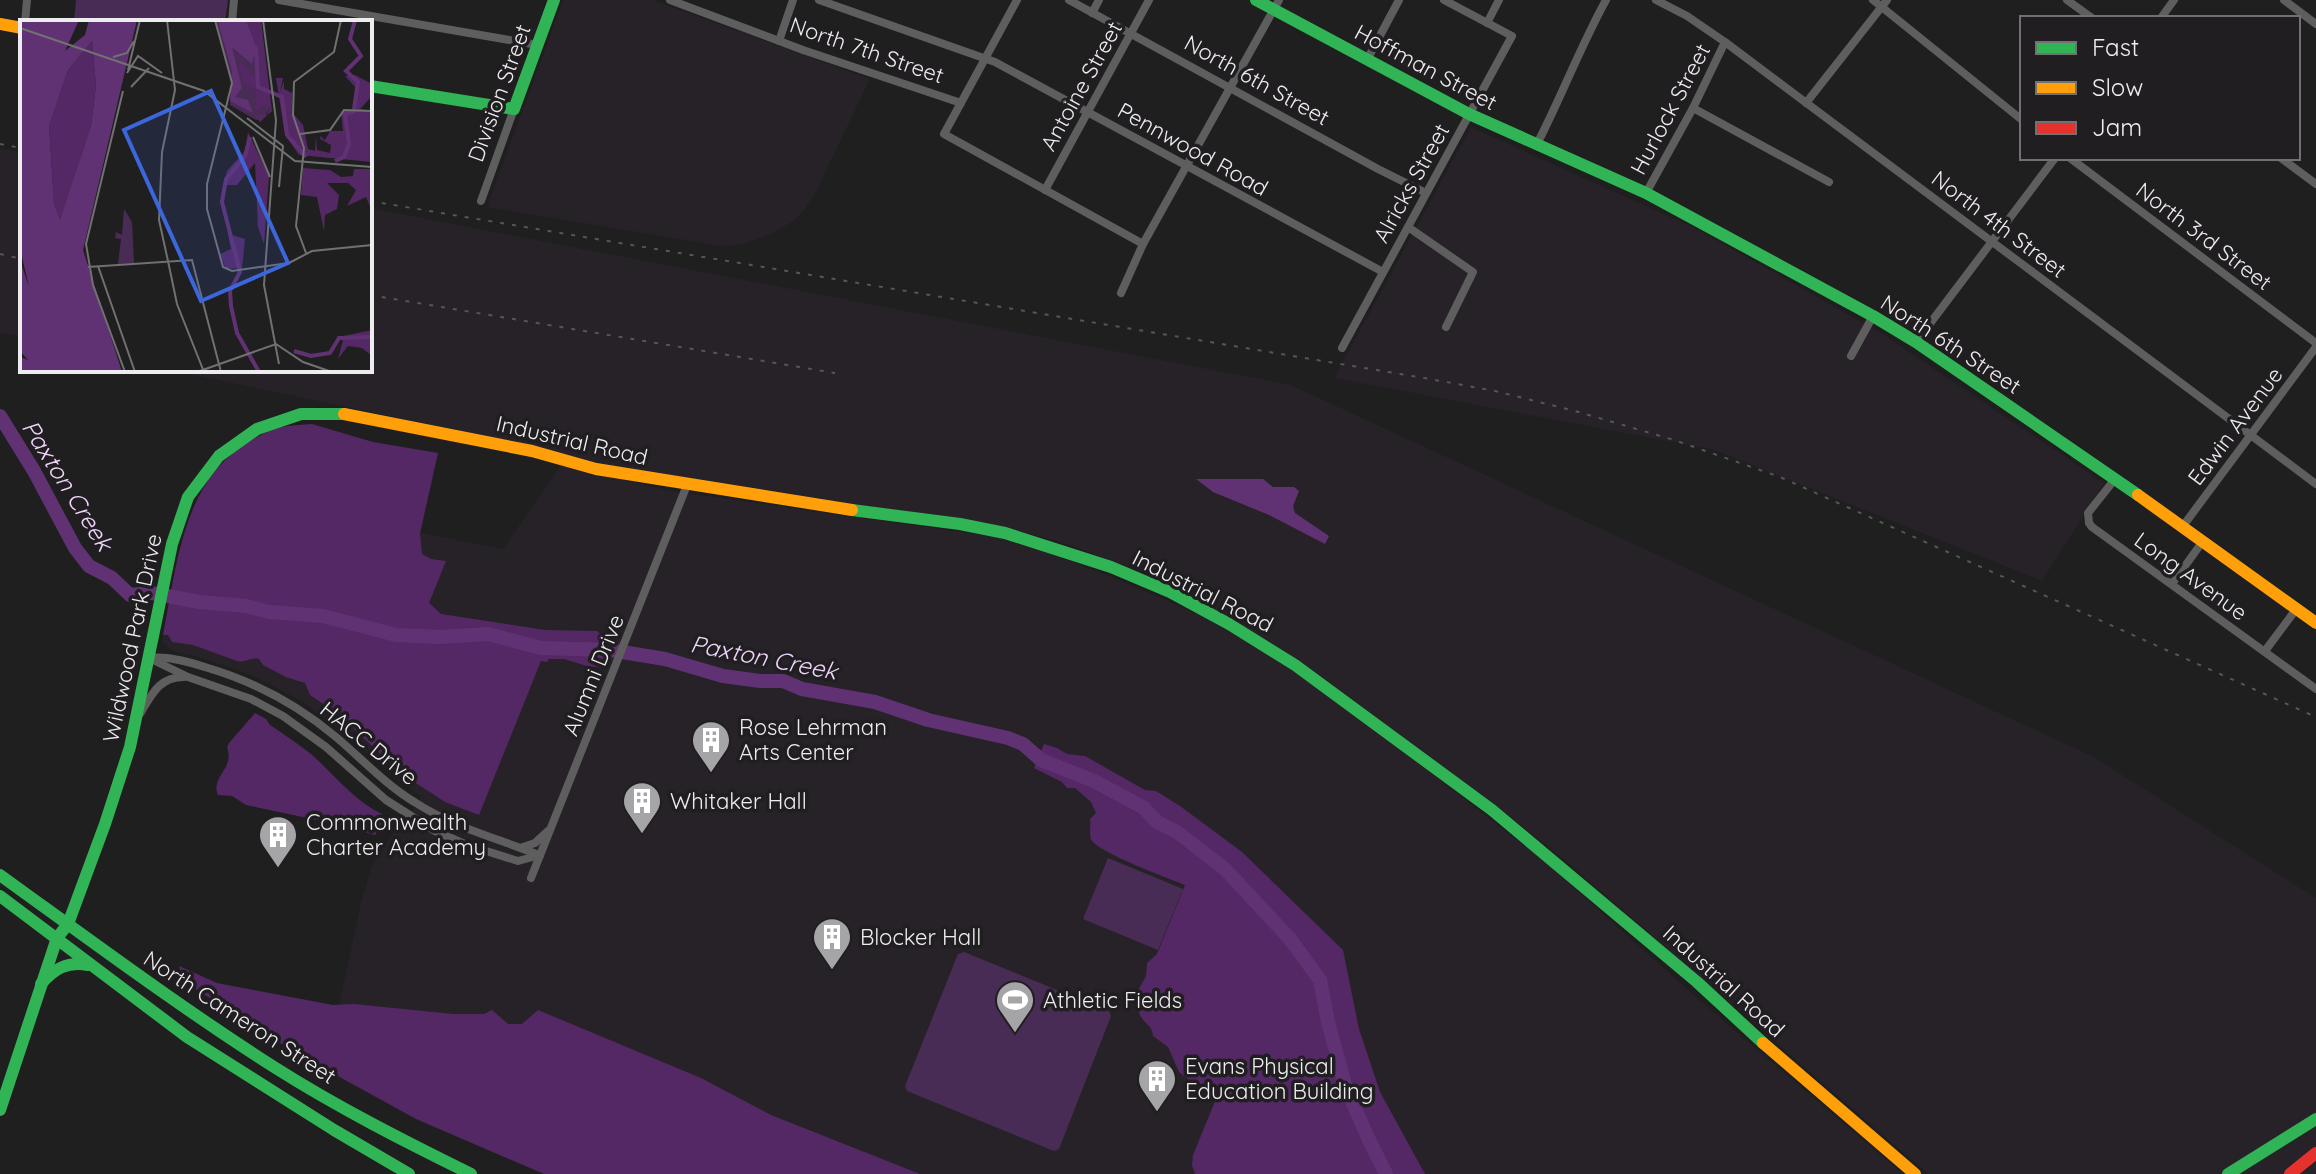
<svg xmlns="http://www.w3.org/2000/svg" width="2316" height="1174" font-family="Quicksand,sans-serif">
<rect width="100%" height="100%" fill="#1f1f1f"/>
<g fill="#262228">
<polygon points="563,0 653,0 870,79 816,192 805,209 792,222 773,233 744,244 722,246 487,207"/>
<polygon points="1471,127 1699,230 1881,333 2104,483 2042,581 1715,450 1334,378"/>
<polygon points="0,148 22,152 22,337 0,332"/>
<polygon points="370,208 1291,385 2094,757 2316,898 2316,1174 1928,1174 1566,861 1491,802 1325,679 1249,630 1193,597 1132,568 1064,543 1004,527 611,466 526,445 171,370 370,370"/>
<polygon points="312,425 373,442 438,453 421,533 503,549 561,465 671,491 991,536 1049,553 1120,580 1200,615 1296,669 1542,859 1697,998 1903,1174 568,1174 328,1057 361,903 371,868 375,859 398,826 406,821 421,796 397,780 346,735 303,702 249,674 196,656 172,651 162,643 187,521 202,488 227,459 254,439"/>
</g>
<g fill="#492c55">
<polygon points="76,0 228,0 225,22 74,22"/>
<polygon points="1108,858 1183,889 1158,950 1083,919"/>
<polygon points="964,952 1109,1011 1111,1016 1059,1149 1054,1151 907,1091 905,1086 958,954"/>
</g>
<g fill="#542864">
<path d="M312 424 373 442 438 453 420 533 422 554 431 559 446 561 429 603 441 614 545 630 597 631 605 639 619 642 609 666 590 667 564 659H549L547 662 541 661 479 815 445 802 399 772 342 717 310 695 305 683 286 677 263 665 259 659C251 657 245 663 237 661L193 645 172 642 168 635H163C179 554 184 463 275 429 286 425 300 425 312 424Z"/>
<path d="M255 713 266 719 270 725C284 734 298 744 311 754 334 774 354 801 382 814L383 824 375 835 331 823 246 805 232 796 218 795C210 776 235 770 227 747L229 743Z"/>
<path d="M1044 744 1057 748 1067 754 1085 756 1145 790 1156 791 1180 806 1242 852 1343 950 1359 1029 1380 1092 1425 1174H1195L1192 1165 1193 1155 1216 1099 1202 1086 1193 1083 1179 1072 1168 1047 1153 1036C1152 1025 1146 1025 1141 1017 1138 1011 1137 1006 1132 1001L1146 976 1147 963 1157 954 1185 885C1168 878 1096 852 1091 839 1089 834 1091 824 1090 819L1096 813 1091 802 1075 788H1067L1062 782 1034 768Z"/>
<polygon points="179,966 217,983 333,1005 354,1004 453,1014 484,1014 492,1010 508,1024 522,1024 538,1010 701,1078 771,1115 920,1174 544,1174 416,1119 296,1053 183,981"/>
</g>
<polygon fill="#613273" points="1196,479 1263,479 1273,487 1294,487 1299,491 1293,506 1295,513 1329,536 1325,544 1269,515 1213,492"/>
<g fill="none" stroke-linecap="round" stroke-linejoin="round">
<polyline stroke="#613273" stroke-width="14" points="0,416 34,471 75,548 89,566 112,578 130,595 152,593 199,602 246,606 269,612 323,616 396,635 440,637 488,634 541,648 610,650 665,659 723,676 760,681 783,681 802,689 875,702 928,720 1008,738 1023,744 1041,760 1094,781 1122,796 1144,808 1157,822 1177,832 1225,869 1290,939 1320,980 1328,1022 1346,1088 1370,1142 1386,1174"/>
<g stroke="#5d5e5d" stroke-width="8">
<polyline points="279,0 538,45"/>
<polyline points="670,0 803,50 961,103"/>
<polyline points="819,0 995,62 1383,272"/>
<polyline points="1017,0 944,134 1143,244"/>
<polyline points="1069,0 1378,169 1426,193"/>
<polyline points="1656,0 1687,16 1725,42 2316,484"/>
<polyline points="1873,0 2022,120"/>
<polyline points="2067,0 2092,18"/>
<polyline points="2284,0 2316,24"/>
<polyline points="1092,13 1099,0"/>
<polyline points="2161,18 2174,0"/>
<polyline points="25,22 27,0"/>
<polyline points="232,22 234,0"/>
<polyline points="1487,23 1499,0"/>
<polyline points="779,41 793,0"/>
<polyline points="1368,58 1399,0"/>
<polyline points="1806,103 1887,0"/>
<polyline points="1693,108 1829,182"/>
<path d="M1536 146C1561 98 1580 47 1606 0"/>
<polyline points="2070,158 2316,343"/>
<polyline points="2281,158 2316,184"/>
<polyline points="1045,190 1149,0"/>
<polyline points="1646,193 1693,108 1725,42"/>
<polyline points="481,201 514,109"/>
<polyline points="1408,227 1473,272 1446,327"/>
<polyline points="1121,293 1143,244 1279,0"/>
<polyline points="1916,342 2055,158"/>
<polyline points="1342,348 1512,36 1444,0"/>
<polyline points="1851,356 1873,316"/>
<polyline points="2115,479 2088,513 2089,523 2092,527 2316,689"/>
<polyline points="2183,526 2316,347"/>
<polyline points="2172,584 2203,541"/>
<polyline points="2265,651 2297,608"/>
<polyline points="149,658 188,677 251,699 283,716 326,747 386,800 435,831 467,845 518,861 540,855"/>
<path d="M149 658C169 656 189 662 208 668 255 682 299 706 336 737 363 760 386 785 416 803 455 828 497 838 539 855"/>
<path d="M140 714C152 694 159 677 184 677"/>
<polyline points="523,847 535,843 548,831"/>
<polyline points="531,878 687,485"/>
</g>
<g stroke="#30b455" stroke-width="12">
<polyline points="1256,0 1469,114 1646,193 1873,316 1916,342 2138,495"/>
<polyline points="370,86 514,109 554,0"/>
<polyline points="852,510 960,524 1005,533 1111,567 1170,592 1229,624 1295,665 1492,810 1697,982 1763,1043"/>
<path d="M0 875C90 940 180 1007 274 1067 337 1107 404 1141 471 1174"/>
<polyline points="0,896 187,1037 334,1130 409,1174"/>
<path d="M41 984C54 969 67 961 88 965"/>
<polyline points="0,1110 57,938 68,924 105,824 130,747 172,544 188,497 219,456 257,429 301,414 344,414"/>
<polyline points="2228,1174 2316,1119"/>
</g>
<g stroke="#ff9f0a" stroke-width="12">
<polyline points="0,24 22,28"/>
<polyline points="344,414 532,451 596,469 852,510"/>
<polyline points="2138,495 2316,623"/>
<polyline points="1763,1043 1915,1174"/>
</g>
<polyline stroke="#e5322d" stroke-width="12" points="2290,1174 2316,1153"/>
<g stroke="#565656" stroke-width="2" stroke-dasharray="4 8" stroke-linecap="butt">
<polyline points="0,144 22,148"/>
<polyline points="370,201 1430,379 1495,391 1575,411 1674,440 1780,477 2316,717"/>
<polyline points="0,254 22,259"/>
<polyline points="370,295 835,373"/>
</g>
</g>
<defs>
<g id="building-pin" transform="scale(2)"><path d="M0 17L-7.5 6A9.5 9.5 0 1 1 7.5 6Z" fill="#a5a4a6" stroke="#201e20"/><path d="M-4-6H4V6H1V3H-1V6H-4ZM-2.5-4.3h1.7v1.8h-1.7ZM.8-4.3h1.7v1.8H.8ZM-2.5-1h1.7V.8h-1.7ZM.8-1h1.7V.8H.8Z" fill="#fff"/></g>
<g id="stadium-pin" transform="scale(2)"><path d="M0 17L-7.5 6A9.5 9.5 0 1 1 7.5 6Z" fill="#a5a4a6" stroke="#201e20"/><path d="M0-5a6.5 5 0 1 0 0 10a6.5 5 0 1 0 0-10ZM-3.5-1.8h7v3.6h-7Z" fill="#fff"/></g>
</defs>
<g fill-rule="evenodd">
<use href="#building-pin" x="711" y="740"/>
<use href="#building-pin" x="642" y="801"/>
<use href="#building-pin" x="278" y="835"/>
<use href="#building-pin" x="832" y="937"/>
<use href="#stadium-pin" x="1015" y="1000"/>
<use href="#building-pin" x="1157" y="1079"/>
</g>
<g text-anchor="middle" dominant-baseline="central" stroke-width="7" stroke-linejoin="round" paint-order="stroke">
<g font-size="22" fill="#edecee" stroke="#201e20">
<text transform="translate(867 50) rotate(19)">North 7th Street</text>
<text transform="translate(1426 67) rotate(28)">Hoffman Street</text>
<text transform="translate(1257 80) rotate(29)">North 6th Street</text>
<text transform="translate(1081 86) rotate(-61)">Antoine Street</text>
<text transform="translate(499 93) rotate(-70)">Division Street</text>
<text transform="translate(1670 109) rotate(-62)">Hurlock Street</text>
<text transform="translate(1193 149) rotate(29)">Pennwood Road</text>
<text transform="translate(1411 183) rotate(-61)">Alricks Street</text>
<text transform="translate(1999 224) rotate(37)">North 4th Street</text>
<text transform="translate(2204 236) rotate(37)">North 3rd Street</text>
<text transform="translate(1951 344) rotate(33)">North 6th Street</text>
<text transform="translate(2235 426) rotate(-53)">Edwin Avenue</text>
<text transform="translate(572 440) rotate(13)">Industrial Road</text>
<text transform="translate(2191 576) rotate(36)">Long Avenue</text>
<text transform="translate(1203 591) rotate(27)">Industrial Road</text>
<text transform="translate(132 638) rotate(-78)">Wildwood Park Drive</text>
<text transform="translate(593 675) rotate(-68)">Alumni Drive</text>
<text transform="translate(369 743) rotate(39)">HACC Drive</text>
<text transform="translate(1724 981) rotate(42)">Industrial Road</text>
<text transform="translate(240 1017) rotate(33)">North Cameron Street</text>
</g>
<g font-size="22" fill="#edecee" stroke="#201e20" text-anchor="start">
<text x="739" y="727">Rose Lehrman<tspan x="739" dy="25">Arts Center</tspan></text>
<text x="670" y="801">Whitaker Hall</text>
<text x="306" y="822">Commonwealth<tspan x="306" dy="25">Charter Academy</tspan></text>
<text x="860" y="937">Blocker Hall</text>
<text x="1043" y="1000">Athletic Fields</text>
<text x="1185" y="1066">Evans Physical<tspan x="1185" dy="25">Education Building</tspan></text>
</g>
<g font-size="24" font-style="italic" fill="#f0d4fc" stroke="#201e20">
<text transform="translate(68 485) rotate(58)">Paxton Creek</text>
<text transform="translate(764 657) rotate(11)">Paxton Creek</text>
</g>
</g>
<g transform="translate(20 20)">
<rect width="352" height="352" fill="#1f1f1f"/>
<path d="M196 0H240L250 87 245 97 236 100 210 85 212 65ZM104 189 112 202 114 243 98 244 101 219 95 218 96 212 102 215Z" fill="#492c55"/>
<path d="M229 0H241L252 91 240 102 234 95H247L250 87 243 85 236 92V70L223 63 219 46 222 36V44L238 60ZM72 21 76 66 71 106 40 201 34 184 29 106 48 50ZM335 55 352 64V76L340 89 352 91V142L279 135 265 115 256 58H263L260 72 264 61V69L272 73V92L283 105 288 129 295 131 296 116 297 130 310 133 311 125 300 119V116L305 120 310 111H323L321 92 333 89 335 67 325 56ZM228 112 249 156 244 224 238 207 235 143 217 165H207L201 179 207 151 225 131ZM283 148 310 150 321 157 333 156 334 149H352V191L346 177 327 186 336 170 328 163H307L319 175 317 189 305 195 304 211 297 177 281 175ZM208 214 225 219 222 248 206 249 200 234 211 229ZM352 310V336L342 328 328 326 318 339 324 316Z" fill="#542864"/>
<path d="M1 0H59L45 31 65 15 69 0H117L63 230 102 352H0V337L8 340 0 331V240L9 267 0 228ZM72 21 76 66 71 106 40 200 34 184 29 106 48 50ZM226 0 236 27 232 44 212 27 222 68 215 77 228 80 233 93 210 81 212 51 198 2Z" fill="#613273" fill-rule="evenodd"/>
<path fill="none" stroke="#613273" stroke-width="4" d="M236 27 238 67 262 77 267 115 286 137M334 89 338 62 326 51 341 36 330 19 335 0M230 117 225 136 206 159 202 182 220 252 210 271 211 286 217 313 239 352M315 141 324 137 329 124 325 94 335 91M274 331 291 336 310 333 319 318 352 317"/>
<path fill="none" stroke="#717172" stroke-width="2" d="M147 0 155 70 142 132 139 200 148 241M195 0 212 63 187 164V189L203 247 212 251 247 246M243 0 256 100 244 265 259 344M0 8 184 71 275 141 352 147M93 37 107 33 114 21M108 50 120 0M107 53 118 36 142 53M111 67 129 48M103 71 66 224 73 265 105 352M227 98 263 126 259 167M280 114 310 110 324 90 352 91M233 117 250 157M286 233 276 206 284 128 273 95 274 62 314 32 321 0M148 241 157 284 184 352M78 246 115 352M247 246 269 243 292 231 352 225M68 247 172 240 201 352M177 352 256 324 283 342 312 352"/>
<path fill="#3c66db" fill-opacity="0.15" stroke="#3c66db" stroke-width="4" d="M191 71 268 243 181 281 104 110Z"/>
<rect width="352" height="352" fill="none" stroke="#edecee" stroke-width="4"/>
</g>
<rect x="2020" y="16" width="280" height="144" fill="#201e20" stroke="#727072" stroke-width="2"/>
<rect x="2036" y="42" width="40" height="12" fill="#30b455" stroke="#727072" stroke-width="2"/>
<text x="2092" y="56" font-size="24" fill="#edecee">Fast</text>
<rect x="2036" y="82" width="40" height="12" fill="#ff9f0a" stroke="#727072" stroke-width="2"/>
<text x="2092" y="96" font-size="24" fill="#edecee">Slow</text>
<rect x="2036" y="122" width="40" height="12" fill="#e5322d" stroke="#727072" stroke-width="2"/>
<text x="2092" y="136" font-size="24" fill="#edecee">Jam</text>
</svg>
